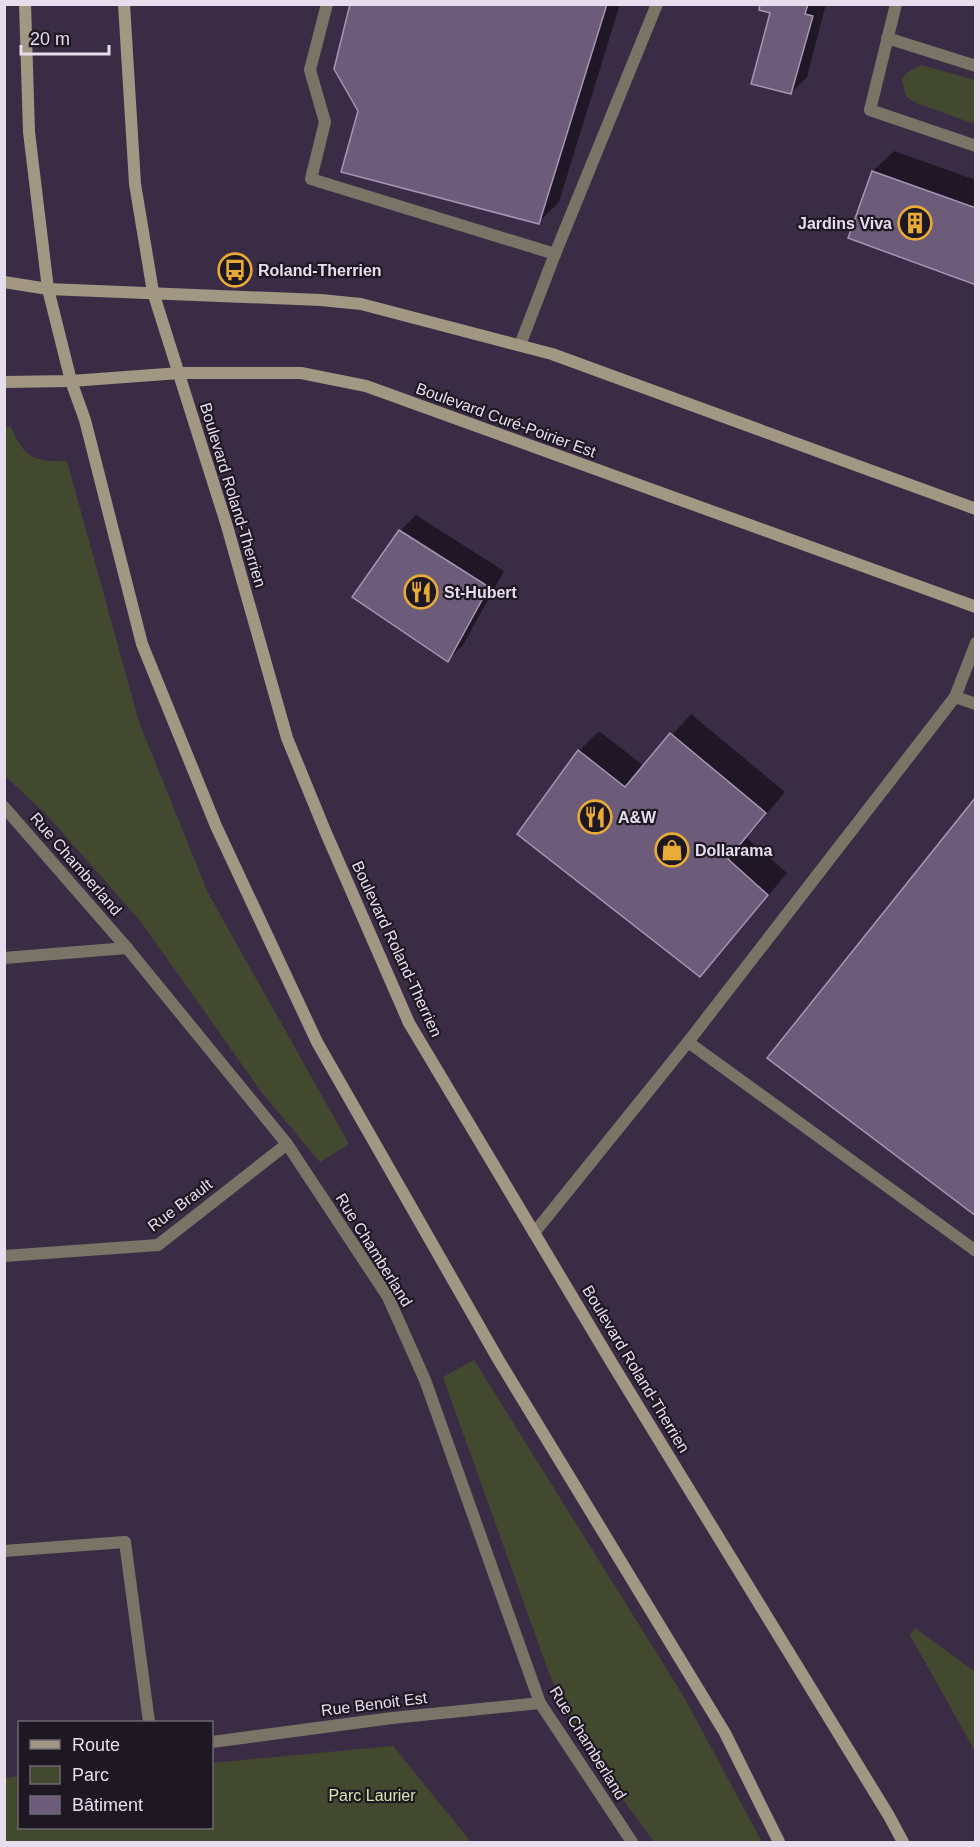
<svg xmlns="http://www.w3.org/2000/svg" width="980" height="1847" font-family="Arial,sans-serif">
<rect width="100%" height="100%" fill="#3b2c46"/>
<g fill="#43492e">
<polygon points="921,65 975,80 975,124 916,103 906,96 902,80 906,73"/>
<path d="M5 427H11C24 458 34 462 67 461L139 722 208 893 349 1144 320 1162 260 1090 141 922 47 815 5 776Z"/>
<polygon points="474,1360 684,1697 762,1842 654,1842 594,1760 572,1725 549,1673 443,1377"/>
<polygon points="915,1628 975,1672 975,1751 910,1635"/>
<polygon points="393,1746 471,1842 5,1842 5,1778 19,1776 20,1828 212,1828 212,1763"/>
</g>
<g fill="#0007">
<polygon points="351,4 620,4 559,202 539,222 359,111"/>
<polygon points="762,4 826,4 807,77 791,93 772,12"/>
<polygon points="894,151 976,180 976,283 873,171"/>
<polygon points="416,515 504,571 463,645 448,660 400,531"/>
<polygon points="691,714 785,792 747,838 787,873 720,954 700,975 579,751 599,731 644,766"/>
</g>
<g fill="#6c5c79" stroke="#a695b4" stroke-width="1.5">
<polygon points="350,4 607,4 539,224 341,172 358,111 334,69"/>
<polygon points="760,4 808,4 805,14 813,16 791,94 751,84 770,13 759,10"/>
<polygon points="872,171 976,208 976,285 848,238"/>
<polygon points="399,530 489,587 448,662 352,597"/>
<polygon points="670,733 766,813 728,859 768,895 700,977 517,834 578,750 625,787"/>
<polygon points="976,797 976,1216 767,1058"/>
</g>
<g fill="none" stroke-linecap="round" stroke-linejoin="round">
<g stroke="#7a7466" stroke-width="12">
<polyline points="327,4 310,70 325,122 311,179 555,254 520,345"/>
<polyline points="555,254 657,4"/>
<polyline points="955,697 976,704"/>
<polyline points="688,1042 976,1251"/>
<polyline points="534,1233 688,1042 955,697 976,643"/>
</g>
<g stroke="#7a7466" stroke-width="12">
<polyline points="896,4 870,110 976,146"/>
<polyline points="887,38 976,66"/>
<polyline points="4,807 127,948 287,1144 388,1297 425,1380 540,1703 632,1842"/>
<polyline points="4,958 127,948"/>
<polyline points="4,1256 158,1245 287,1144"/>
<polyline points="4,1551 125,1542 149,1722"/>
<polyline points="212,1742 392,1718 540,1703"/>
</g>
<g stroke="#a29782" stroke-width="12">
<polyline points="25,4 29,132 48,289 71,381 85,420 142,644 216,826 317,1042 498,1359 725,1733 779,1842"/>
<polyline points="124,4 135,184 153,292 227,526 287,738 326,833 409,1023 613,1365 889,1816 903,1842"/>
<polyline points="4,282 48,289 321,300 361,304 552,354 976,509"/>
<polyline points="4,382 71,381 180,373 301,373 366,386 976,607"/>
</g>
</g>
<defs>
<g id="building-ring" transform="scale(1.725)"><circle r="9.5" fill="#1e1823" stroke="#e9ab38" stroke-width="1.5"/><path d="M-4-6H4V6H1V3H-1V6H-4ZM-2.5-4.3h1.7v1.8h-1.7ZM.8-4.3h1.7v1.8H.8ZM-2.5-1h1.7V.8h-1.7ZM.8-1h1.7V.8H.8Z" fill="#e9ab38"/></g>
<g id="bus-ring" transform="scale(1.725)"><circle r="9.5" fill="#1e1823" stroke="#e9ab38" stroke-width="1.5"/><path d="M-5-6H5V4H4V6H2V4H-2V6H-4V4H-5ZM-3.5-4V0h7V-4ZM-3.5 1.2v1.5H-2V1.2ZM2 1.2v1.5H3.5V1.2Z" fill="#e9ab38"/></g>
<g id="restaurant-ring" transform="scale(1.725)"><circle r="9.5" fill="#1e1823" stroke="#e9ab38" stroke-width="1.5"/><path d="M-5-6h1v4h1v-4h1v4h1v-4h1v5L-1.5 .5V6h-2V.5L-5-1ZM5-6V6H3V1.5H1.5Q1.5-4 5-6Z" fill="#e9ab38"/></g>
<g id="shop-ring" transform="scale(1.725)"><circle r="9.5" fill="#1e1823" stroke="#e9ab38" stroke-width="1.5"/><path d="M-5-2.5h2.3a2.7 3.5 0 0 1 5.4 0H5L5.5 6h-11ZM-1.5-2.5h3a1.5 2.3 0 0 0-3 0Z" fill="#e9ab38"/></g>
</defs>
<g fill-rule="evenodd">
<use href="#building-ring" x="915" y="223"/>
<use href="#bus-ring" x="235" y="270"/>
<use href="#restaurant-ring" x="421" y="592"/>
<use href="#restaurant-ring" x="595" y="817"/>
<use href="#shop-ring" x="672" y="850"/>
</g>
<g text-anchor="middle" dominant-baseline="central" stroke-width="4.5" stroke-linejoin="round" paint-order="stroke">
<g font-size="16" font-weight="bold" fill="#e6dded" stroke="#1e1823" text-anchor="start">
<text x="892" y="223" text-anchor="end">Jardins Viva</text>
<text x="258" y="270">Roland-Therrien</text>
<text x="444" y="592">St-Hubert</text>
<text x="618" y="817">A&amp;W</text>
<text x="695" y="850">Dollarama</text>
</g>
<g font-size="16" fill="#e6dded" stroke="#1e1823">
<text transform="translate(506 420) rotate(20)">Boulevard Curé-Poirier Est</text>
<text transform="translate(233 495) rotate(73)">Boulevard Roland-Therrien</text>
<text transform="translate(76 864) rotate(49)">Rue Chamberland</text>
<text transform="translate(397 949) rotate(65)">Boulevard Roland-Therrien</text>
<text transform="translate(180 1205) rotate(-37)">Rue Brault</text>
<text transform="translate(374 1250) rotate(58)">Rue Chamberland</text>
<text transform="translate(636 1369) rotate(59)">Boulevard Roland-Therrien</text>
<text transform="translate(374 1704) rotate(-7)">Rue Benoit Est</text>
<text transform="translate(588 1743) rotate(58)">Rue Chamberland</text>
</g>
<g font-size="16" fill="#d7e6aa" stroke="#1e1823">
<text x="372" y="1795">Parc Laurier</text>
</g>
</g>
<rect width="980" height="1847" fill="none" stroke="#e6dded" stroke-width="12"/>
<rect x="18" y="1721" width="195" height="108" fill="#1e1823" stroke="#6e6774" stroke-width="1.5"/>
<rect x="30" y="1740" width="30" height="9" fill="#a29782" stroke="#6e6774" stroke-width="1.5"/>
<text x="72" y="1751" font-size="18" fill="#e6dded">Route</text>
<rect x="30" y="1766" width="30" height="18" fill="#43492e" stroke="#6e6774" stroke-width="1.5"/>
<text x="72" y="1781" font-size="18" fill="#e6dded">Parc</text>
<rect x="30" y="1796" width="30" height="18" fill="#6c5c79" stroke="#6e6774" stroke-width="1.5"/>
<text x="72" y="1811" font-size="18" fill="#e6dded">Bâtiment</text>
<path d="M21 45v9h88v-9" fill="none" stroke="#e6dded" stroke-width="3"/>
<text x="30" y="45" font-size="18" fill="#e6dded" stroke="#1e1823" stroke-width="4.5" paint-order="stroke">20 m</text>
</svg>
